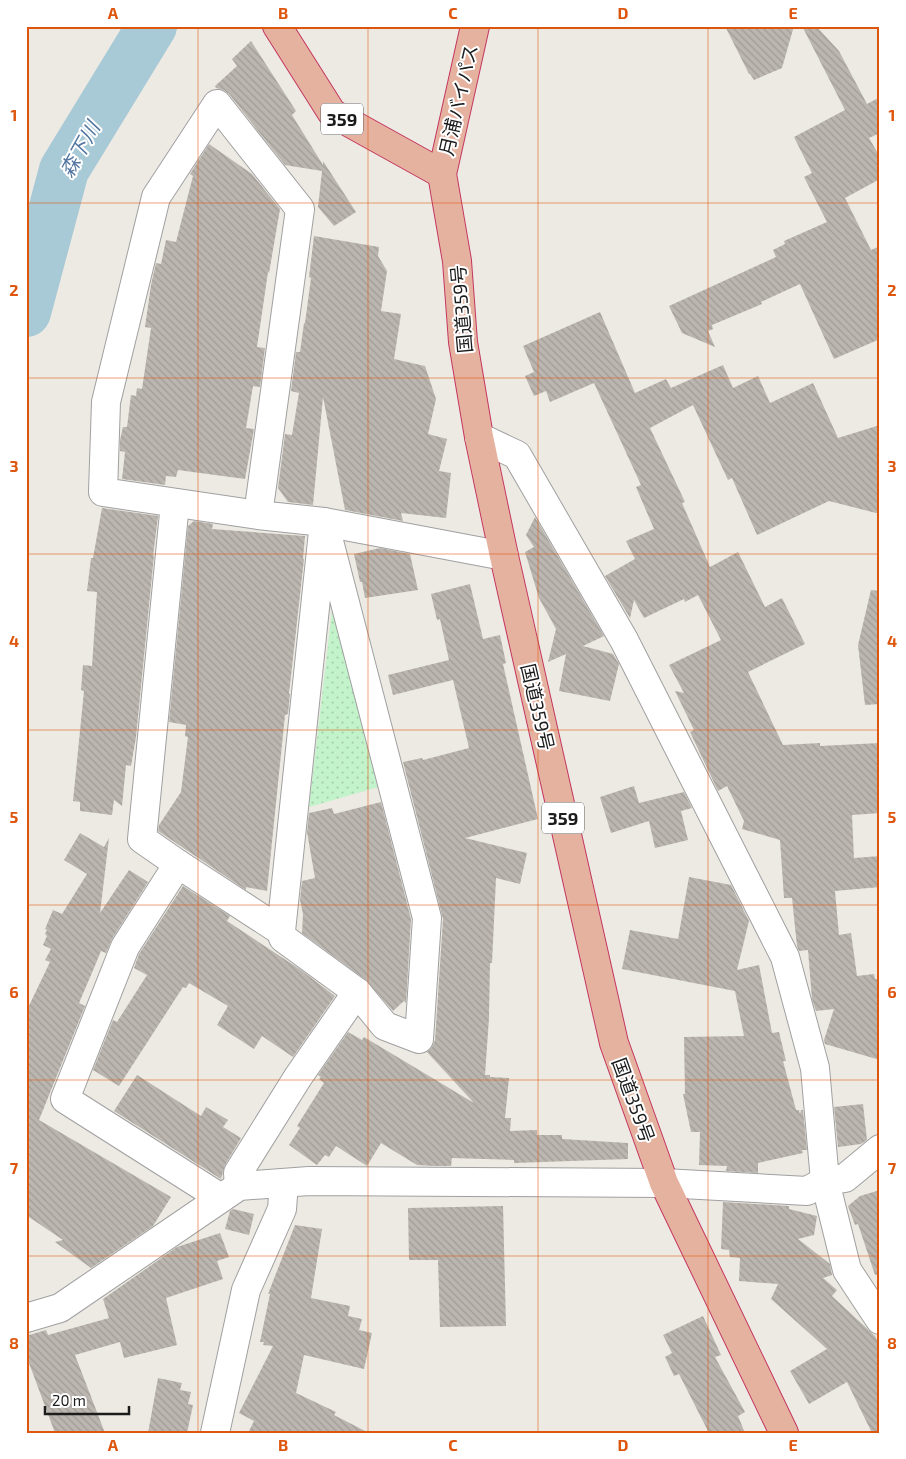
<svg xmlns="http://www.w3.org/2000/svg" width="906" height="1459" font-family="'Exo 2','Noto Sans JP',sans-serif">
<defs>
<pattern id="park-dots" width="8" height="8" patternUnits="userSpaceOnUse" patternTransform="scale(1.25)"><rect width="8" height="8" fill="#c3f3ca"/><path d="M2 2h.1M6 6h.1" fill="none" stroke="#a7d0ad" stroke-width="1.8" stroke-linecap="round"/></pattern>
<pattern id="building-back-hatch" width="6" height="6" patternUnits="userSpaceOnUse" patternTransform="scale(1.25)"><rect width="6" height="6" fill="#bcb6b0"/><path d="M-1 5l2 2M0 0l6 6M5-1l2 2" fill="none" stroke="#a19c97"/></pattern>
</defs>
<rect width="100%" height="100%" fill="#eceae3"/>
<polygon fill="url(#park-dots)" points="334,594 382,786 309,807"/>
<g fill="none" stroke-linecap="round" stroke-linejoin="round">
<polyline stroke="#a8c9d6" stroke-width="9" points="124,26 137,50"/>
<polyline stroke="#a8c9d6" stroke-width="50" points="26,312 64,170 152,26"/>
</g>
<g fill="url(#building-back-hatch)">
<polygon points="725,26 794,26 782,68 754,80 750,74 749,74"/>
<polygon points="802,26 816,26 839,51 867,104 880,97 880,133 869,138 880,157 880,179 845,198 871,250 880,246 880,339 834,359 800,284 761,302 762,304 712,325 713,329 708,331 715,347 682,333 669,306 776,257 773,250 785,244 784,241 827,222 804,177 812,173 794,137 845,110"/>
<polygon points="251,41 296,111 292,115 323,165 323,161 356,212 334,226 318,207 322,171 285,165 229,94 224,90 216,88 215,86 237,66 232,59"/>
<polygon points="209,144 252,174 280,209 269,273 268,272 257,347 265,348 260,387 253,386 246,428 254,429 245,479 178,470 176,477 166,476 165,485 122,479 125,452 120,451 120,440 123,427 127,427 131,395 136,396 137,388 142,389 151,328 145,327 151,285 156,263 161,264 166,240 176,242 193,176 190,174"/>
<polygon points="314,236 379,247 378,256 387,271 381,311 401,314 394,359 425,366 436,399 428,434 447,439 439,471 451,473 446,518 401,513 403,521 345,510 323,397 313,505 288,502 278,488 285,434 292,435 299,393 291,391 296,352 300,352 304,323 305,323 311,278 309,277"/>
<polygon points="600,312 635,393 666,379 671,388 723,365 733,388 758,376 770,403 813,383 838,438 880,425 880,514 829,501 757,535 732,478 728,480 693,405 650,428 685,502 682,503 710,567 738,552 765,607 782,598 805,644 748,672 783,745 820,743 820,746 880,743 880,813 852,815 854,858 880,856 880,887 835,891 839,935 851,933 857,976 874,974 875,979 880,979 880,1060 825,1044 824,1040 834,1009 816,1011 812,999 808,950 799,951 797,946 792,898 784,898 780,840 742,829 744,821 727,786 718,791 690,732 694,730 675,691 684,693 669,665 721,640 698,595 685,602 684,599 644,618 634,600 630,618 605,576 635,559 626,541 654,529 636,487 641,485 594,383 550,402 546,391 534,396 525,376 534,372 523,346"/>
<polygon points="102,508 158,516 153,556 154,555 136,737 131,766 126,765 122,806 114,800 112,815 80,811 80,802 73,801 84,691 81,690 83,665 92,666 97,592 87,591 91,558 93,558"/>
<polygon points="535,517 604,636 583,646 613,654 619,664 610,701 559,691 566,654 548,662 556,629 539,598 525,552 534,547 526,535"/>
<polygon points="194,521 213,524 212,529 305,536 303,559 304,559 289,694 290,694 288,714 285,715 267,891 246,887 246,890 158,831 159,825 181,792 188,737 185,736 186,725 169,722 188,526"/>
<polygon points="380,548 410,554 418,590 365,598 362,582 360,582 354,554"/>
<polygon points="470,584 483,639 500,635 506,663 503,664 538,819 465,838 527,853 520,884 496,878 492,963 490,963 489,1018 485,1075 490,1075 490,1077 509,1078 505,1118 511,1118 510,1131 537,1130 537,1135 562,1135 562,1139 628,1143 628,1159 514,1163 514,1160 452,1158 451,1166 434,1166 417,1165 381,1143 367,1166 336,1146 329,1157 325,1155 317,1165 289,1145 300,1128 297,1126 324,1083 319,1079 321,1077 318,1075 348,1032 362,1040 364,1037 474,1103 427,1052 432,1047 435,1040 443,919 403,762 422,758 423,760 469,748 453,680 393,695 388,675 449,660 440,619 437,620 431,594"/>
<polygon points="871,590 880,591 880,704 865,705 858,645"/>
<polygon points="634,786 639,803 684,792 692,808 681,811 688,840 655,848 649,821 611,833 600,797"/>
<polygon points="381,802 411,919 406,1003 404,1001 393,1011 366,980 302,933 303,914 300,900 302,881 315,878 307,832 309,813 332,808 334,814"/>
<polygon points="80,833 104,847 109,838 100,913 129,870 148,882 112,939 106,953 101,951 94,968 79,1003 85,1006 39,1120 171,1197 153,1226 91,1268 55,1242 63,1240 26,1215 26,1012 50,962 45,960 51,949 43,945 47,936 45,934 47,930 45,929 53,910 62,914 87,874 64,860"/>
<polygon points="689,877 731,885 749,921 737,970 759,965 772,1033 779,1032 786,1061 783,1061 796,1110 799,1110 800,1114 801,1110 803,1110 807,1150 802,1150 803,1153 758,1163 758,1173 726,1171 727,1166 699,1165 700,1132 691,1132 683,1094 685,1094 684,1037 744,1036 735,991 622,969 630,930 678,939"/>
<polygon points="183,886 230,916 227,921 301,970 335,996 293,1057 262,1036 254,1049 217,1025 228,1006 189,983 186,988 183,987 119,1086 93,1070 113,1020 117,1022 147,975 134,968 139,954"/>
<polygon points="137,1075 201,1116 206,1107 228,1120 223,1127 241,1138 225,1165 221,1179 114,1111"/>
<polygon points="863,1104 867,1140 861,1144 838,1147 834,1107"/>
<polygon points="880,1190 880,1274 875,1275 858,1224 855,1225 848,1206 860,1196"/>
<polygon points="723,1202 789,1206 789,1209 817,1216 814,1235 798,1239 830,1264 832,1275 823,1278 837,1290 832,1296 875,1336 880,1346 880,1433 872,1433 847,1382 809,1404 790,1371 827,1349 771,1299 778,1284 739,1281 740,1258 730,1257 729,1250 721,1249"/>
<polygon points="503,1206 506,1326 440,1327 438,1260 409,1260 408,1208"/>
<polygon points="233,1209 254,1214 249,1235 225,1229 230,1211"/>
<polygon points="295,1225 322,1229 311,1298 350,1306 348,1316 362,1319 359,1330 372,1333 364,1369 304,1355 296,1393 336,1412 334,1415 369,1433 248,1433 254,1421 239,1413 273,1346 263,1345 264,1342 260,1342 270,1294 268,1294"/>
<polygon points="220,1233 229,1257 217,1261 223,1279 166,1298 177,1345 124,1358 120,1342 75,1355 105,1433 55,1433 26,1355 26,1336 46,1330 48,1335 109,1318 103,1299 177,1247"/>
<polygon points="703,1316 721,1355 715,1357 745,1412 738,1416 745,1433 709,1433 679,1374 674,1376 665,1357 672,1353 663,1335"/>
<polygon points="158,1378 182,1383 180,1390 191,1392 188,1404 193,1405 187,1433 148,1433"/>
</g>
<g fill="none" stroke-linecap="round" stroke-linejoin="round">
<g stroke="#a0a0a0" stroke-width="30">
<g id="minor">
<polyline points="479,437 517,455 624,640 785,957 815,1068 825,1181 847,1270 880,1320"/>
<polyline points="175,503 142,839 178,864"/>
<polyline points="258,515 300,209 217,104 156,197 106,402 103,492 258,515 324,522 504,556"/>
<polygon points="324,522 427,918 419,1039 385,1026 357,992 283,938 281,931"/>
<polyline points="239,1186 238,1173 298,1077 357,992"/>
<polyline points="221,1198 65,1099 125,947 178,864 281,931"/>
<polyline points="26,1318 60,1308 239,1186 309,1181 664,1183 807,1191 825,1181 845,1178 880,1149"/>
<polyline points="215,1433 246,1290 282,1209 284,1183"/>
</g>
</g>
<g stroke="#c43660" stroke-width="30">
<g id="trunk">
<polyline points="277,26 332,113 442,174"/>
<polyline points="475,26 442,174 457,261 463,342 479,437 504,556 614,1043 664,1183 784,1433"/>
</g>
</g>
<use href="#minor" stroke="#fff" stroke-width="28"/>
<use href="#trunk" stroke="#e6b2a0" stroke-width="28"/>
</g>
<path fill="none" stroke="#de560d" stroke-width="1" stroke-opacity="0.55" d="M198 26V1433M368 26V1433M538 26V1433M708 26V1433M26 203H880M26 378H880M26 554H880M26 730H880M26 905H880M26 1080H880M26 1256H880"/>
<g text-anchor="middle" dominant-baseline="central" stroke-width="4" stroke-linejoin="round" paint-order="stroke">
<g fill="#fff" stroke="#606060" stroke-width="1">
<rect x="321" y="103.5" width="42" height="31" rx="4"/>
<rect x="542" y="802.5" width="42" height="31" rx="4"/>
</g>
<g font-size="18" font-weight="bold" fill="#1c1c1c">
<text x="342" y="119">359</text>
<text x="563" y="818">359</text>
</g>
<g font-size="19" fill="#1c1c1c" stroke="#fff">
<text transform="translate(458 100) rotate(-77)">月浦バイパス</text>
<text transform="translate(461 309) rotate(-95)">国道359号</text>
<text transform="translate(538 707) rotate(77)">国道359号</text>
<text transform="translate(634 1100) rotate(70)">国道359号</text>
</g>
<g font-size="20" font-style="italic" fill="#5376a1" stroke="#fff">
<text transform="translate(79 149) rotate(-61)">森下川</text>
</g>
</g>
<rect width="906" height="1459" fill="none" stroke="#ffffff" stroke-width="55"/>
<path d="M45 1406v8h84v-8" fill="none" stroke="#1c1c1c" stroke-width="2.5"/>
<text x="52" y="1406" font-size="15" fill="#1c1c1c" stroke="#ffffff" stroke-width="4" paint-order="stroke">20 m</text>
<rect x="28" y="28" width="850" height="1404" fill="none" stroke="#de560d" stroke-width="2"/>
<g font-size="16" text-anchor="middle" font-weight="bold" fill="#de560d">
<text x="113" y="19">A</text>
<text x="283" y="19">B</text>
<text x="453" y="19">C</text>
<text x="623" y="19">D</text>
<text x="793" y="19">E</text>
<text x="14" y="121">1</text>
<text x="892" y="121">1</text>
<text x="14" y="296">2</text>
<text x="892" y="296">2</text>
<text x="14" y="472">3</text>
<text x="892" y="472">3</text>
<text x="14" y="647">4</text>
<text x="892" y="647">4</text>
<text x="14" y="823">5</text>
<text x="892" y="823">5</text>
<text x="14" y="998">6</text>
<text x="892" y="998">6</text>
<text x="14" y="1174">7</text>
<text x="892" y="1174">7</text>
<text x="14" y="1349">8</text>
<text x="892" y="1349">8</text>
<text x="113" y="1451">A</text>
<text x="283" y="1451">B</text>
<text x="453" y="1451">C</text>
<text x="623" y="1451">D</text>
<text x="793" y="1451">E</text>
</g>
</svg>
